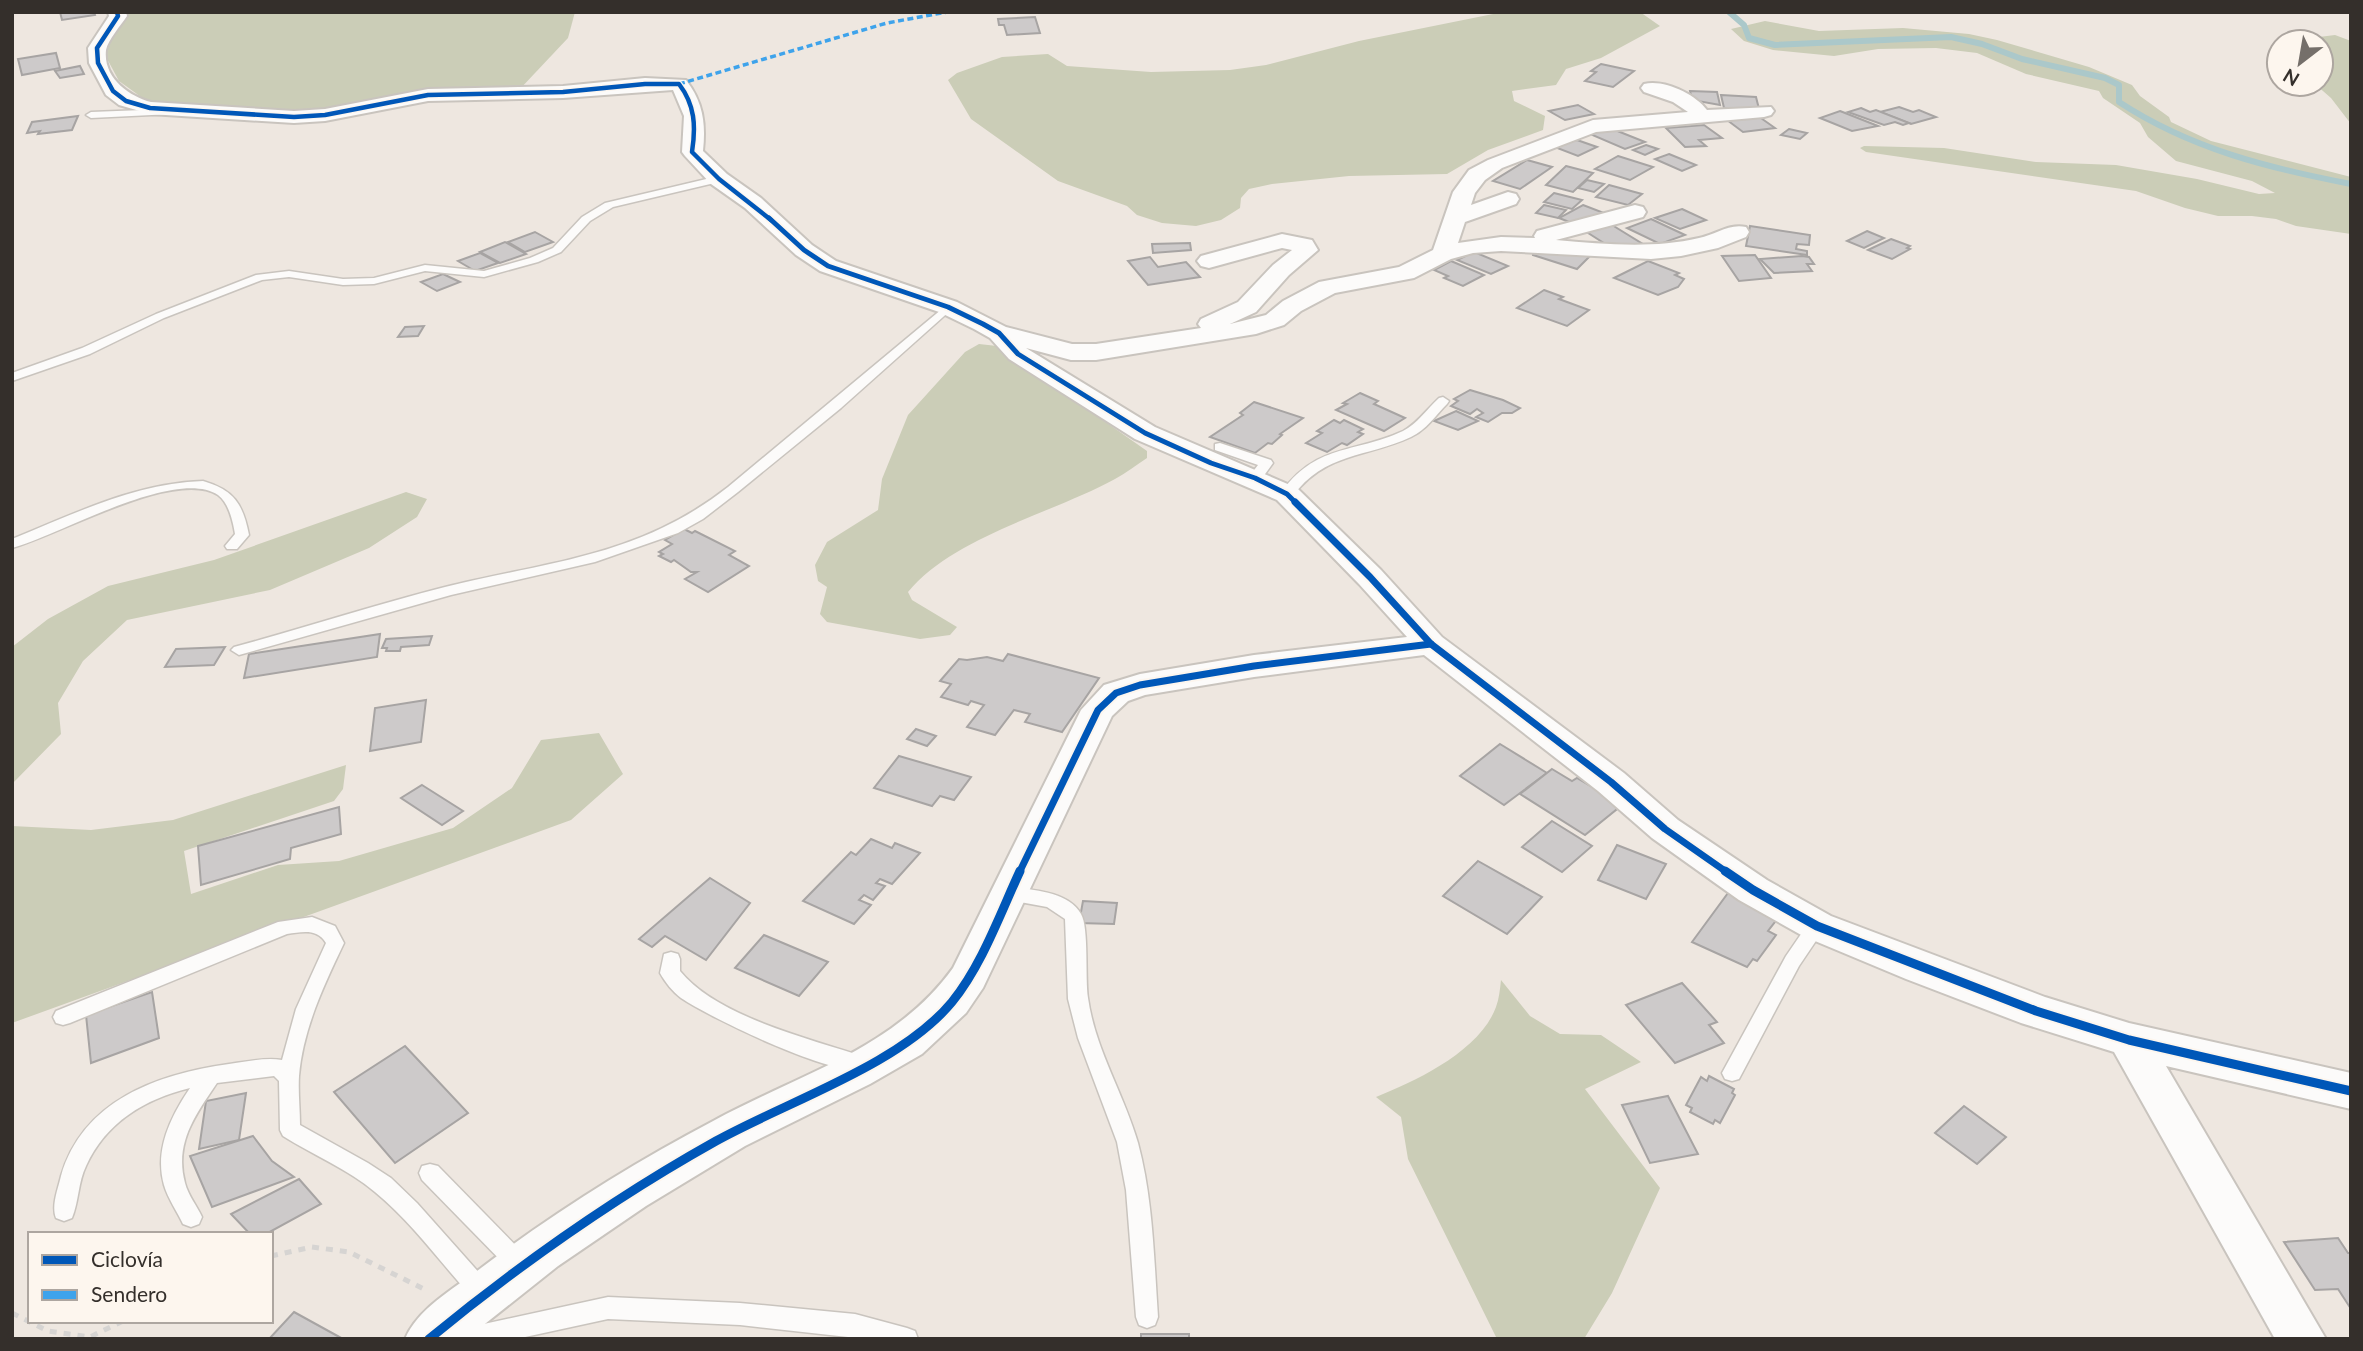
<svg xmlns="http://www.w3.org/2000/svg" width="2363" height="1351" font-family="Lato,sans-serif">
<rect width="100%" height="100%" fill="#eee7e0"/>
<g fill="#cbcdb7">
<polygon points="124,12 575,12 568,38 519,90 297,112 148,102 119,81 105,55"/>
<polygon points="1503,12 1640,12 1660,26 1601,58 1566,69 1556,85 1512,91 1514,101 1545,116 1543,130 1488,150 1447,174 1349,176 1272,184 1249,189 1241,198 1240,208 1221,220 1196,226 1162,223 1137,215 1127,206 1058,181 971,119 948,80 957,73 1002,57 1048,54 1067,66 1151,72 1230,70 1266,65 1359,41"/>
<polygon points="1765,21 1819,31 1903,28 1969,34 1997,40 2089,67 2132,85 2140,96 2169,117 2171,122 2211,141 2351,177 2351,234 2296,226 2276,219 2252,216 2218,216 2185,208 2136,191 1866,152 1860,148 1864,146 1944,148 2036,162 2116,165 2197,179 2259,194 2275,193 2252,181 2176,161 2148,137 2140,123 2103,98 2099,91 2026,74 1977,53 1936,48 1878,49 1834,56 1773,50 1744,41 1731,29"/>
<polygon points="2335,35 2351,41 2351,124 2331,98 2315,84 2321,84 2321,42 2311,42 2319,37"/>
<path d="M979 344 997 346 1147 451V458C1136 465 1126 473 1115 479 1053 513 953 537 908 592L912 600 957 627 950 635 920 639 827 622 820 614 827 587 818 581 815 565 827 542 878 510 882 479 908 415 965 352Z"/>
<polygon points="406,492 427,499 417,517 369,548 270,590 127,620 83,661 58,703 61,734 12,784 12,647 48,619 108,586 214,560"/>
<polygon points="599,733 623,774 571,820 12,1023 12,826 91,830 173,820 346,765 343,789 334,801 184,851 191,894 278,865 339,861 453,828 512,788 541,740"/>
<path d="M1501 980 1530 1016 1560 1034 1601 1035 1641 1062 1585 1089 1660 1188 1612 1293 1584 1339H1497L1408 1159 1401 1117 1376 1097C1416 1081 1480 1051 1496 1007 1499 999 1500 989 1501 980Z"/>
</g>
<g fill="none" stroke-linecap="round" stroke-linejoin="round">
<path stroke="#abc8ca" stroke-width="6" d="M1729 12 1744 25 1749 38 1775 45 1951 37 1982 44 2022 59 2105 78 2119 85V102C2191 149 2268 168 2351 184"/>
</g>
<g fill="#cdcaca" stroke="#a7a4a3" stroke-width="2">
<polygon points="60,12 94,12 95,15 62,20"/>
<polygon points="1035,17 1040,33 1007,35 1004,25 999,25 998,19"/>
<polygon points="56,53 60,68 22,75 18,59"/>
<polygon points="1601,64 1634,71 1613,87 1585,81 1596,72 1591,71"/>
<polygon points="80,66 84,74 60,78 55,71"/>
<polygon points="1690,91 1717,92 1720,105 1692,100"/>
<polygon points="1721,95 1756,97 1759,109 1724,108"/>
<polygon points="1578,105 1594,114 1565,120 1549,111"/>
<polygon points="1899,107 1913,112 1919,110 1936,117 1911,124 1880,112"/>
<polygon points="1861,108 1870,112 1876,110 1909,123 1903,125 1895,122 1884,125 1848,112"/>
<polygon points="1840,111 1878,126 1852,131 1820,118"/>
<polygon points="78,116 72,130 38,134 40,131 27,133 32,122"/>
<polygon points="1758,116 1775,128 1743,132 1727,120"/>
<polygon points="1704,125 1722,138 1699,140 1706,146 1685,147 1666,128"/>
<polygon points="1610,128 1645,142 1625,149 1590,134"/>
<polygon points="1789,129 1807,133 1800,139 1781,135"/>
<polygon points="1577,140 1597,147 1578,156 1552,146"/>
<polygon points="1646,145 1658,149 1645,155 1633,150"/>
<polygon points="1669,154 1696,165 1682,171 1655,159"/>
<polygon points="1618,156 1653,167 1630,180 1595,169"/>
<polygon points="1527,160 1552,167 1520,189 1493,181"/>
<polygon points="1566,166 1593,173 1573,192 1546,185"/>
<polygon points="1587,180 1604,184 1594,192 1578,188"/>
<polygon points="1609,185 1642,194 1628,205 1596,197"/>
<polygon points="1554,193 1582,200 1572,209 1544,202"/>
<polygon points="1544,205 1566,210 1558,218 1536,213"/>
<polygon points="1583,205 1604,213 1577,225 1559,218"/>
<polygon points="1682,209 1706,220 1680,229 1655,218"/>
<polygon points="1651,219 1685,235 1660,244 1627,228"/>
<polygon points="1612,225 1646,246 1607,245 1585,231"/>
<polygon points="1750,226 1810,235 1809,245 1797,244 1796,249 1807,251 1807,255 1746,246"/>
<polygon points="1867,231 1884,238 1864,248 1847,241"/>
<polygon points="535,232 553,242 525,252 508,242"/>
<polygon points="1891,239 1910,246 1907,248 1910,249 1892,259 1868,250"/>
<polygon points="505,242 526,254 500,263 480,252"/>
<polygon points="1190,243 1191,250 1153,253 1152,244"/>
<polygon points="1534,248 1592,254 1577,269 1533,255"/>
<polygon points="1474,252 1508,266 1491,274 1457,260"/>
<polygon points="480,253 498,263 475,271 458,261"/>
<polygon points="1755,255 1771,278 1739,281 1722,256"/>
<polygon points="1802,256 1809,257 1814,264 1807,264 1812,271 1774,273 1760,259"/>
<polygon points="1150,257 1158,267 1186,262 1200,277 1148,285 1128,261"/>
<polygon points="1451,261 1484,275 1463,286 1444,278 1448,276 1434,270"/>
<polygon points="1648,261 1679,273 1675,275 1684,279 1678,287 1658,295 1614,278"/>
<polygon points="443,274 460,282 437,291 421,282"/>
<polygon points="1544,290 1563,297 1559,299 1589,310 1567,326 1517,308"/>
<polygon points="424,326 418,336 398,337 405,327"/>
<polygon points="1470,390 1503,400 1520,408 1512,413 1502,413 1488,422 1476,417 1483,413 1477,409 1470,414 1451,406 1458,401 1454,399"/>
<polygon points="1360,393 1378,401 1374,404 1405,418 1384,431 1336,410 1347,404 1343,403"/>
<polygon points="1254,402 1303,418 1280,434 1282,435 1272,444 1268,443 1255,453 1210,437 1243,415 1240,413"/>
<polygon points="1456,411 1478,421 1458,430 1434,421"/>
<polygon points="1334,420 1340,423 1344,420 1363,429 1358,432 1363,434 1347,445 1342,443 1327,452 1306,443 1322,433 1317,431"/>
<polygon points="684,529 692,533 695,531 735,551 729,555 749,566 708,592 685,579 697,572 691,572 674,560 671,562 659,556 663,554 659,552 672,544 665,540"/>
<polygon points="380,634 377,657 244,678 249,654"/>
<polygon points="432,636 429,645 401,647 400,651 386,651 387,648 382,648 386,639"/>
<polygon points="225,647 214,665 165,667 176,649"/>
<polygon points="1008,654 1099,678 1062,732 1025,722 1030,714 1014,710 995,735 967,727 984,705 971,701 968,705 941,697 951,684 940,681 959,659 967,660 987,657 1003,661"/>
<polygon points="426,700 421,742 370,751 375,708"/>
<polygon points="916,729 936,736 927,746 907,739"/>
<polygon points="1500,744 1547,773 1504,805 1460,776"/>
<polygon points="899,756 971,777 954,800 940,796 932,806 874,788"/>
<polygon points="1552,769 1572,781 1577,778 1622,805 1585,835 1520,794"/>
<polygon points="422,785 463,811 442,825 401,798"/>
<polygon points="339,807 341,834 291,848 290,859 201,885 198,846"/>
<polygon points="1552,821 1592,846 1562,872 1522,847"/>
<polygon points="871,839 892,848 895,843 920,853 892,884 880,879 876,883 885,886 873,900 864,895 859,900 871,905 854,924 803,901 851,852 856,855"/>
<polygon points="1617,845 1666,864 1646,899 1598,880"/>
<polygon points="1478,861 1542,897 1507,934 1443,896"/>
<polygon points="710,878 750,903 706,960 665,936 652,947 639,939"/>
<polygon points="1728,893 1778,918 1768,931 1776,935 1757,961 1753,959 1747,967 1692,942"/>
<polygon points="1083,901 1117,903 1114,924 1079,923"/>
<polygon points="764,935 828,962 799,996 735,968"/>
<polygon points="1682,983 1717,1022 1709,1025 1724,1043 1675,1063 1626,1005"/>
<polygon points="152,992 159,1038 91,1063 86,1015"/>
<polygon points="405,1046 468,1113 395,1163 334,1092"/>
<polygon points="1709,1076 1734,1089 1732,1093 1735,1095 1720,1123 1715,1120 1713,1124 1690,1112 1692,1108 1686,1105 1701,1077 1707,1081"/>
<polygon points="246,1093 239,1140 199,1149 206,1101"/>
<polygon points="1668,1096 1698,1154 1650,1163 1622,1105"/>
<polygon points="1964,1106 2006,1137 1977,1164 1935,1133"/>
<polygon points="253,1136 272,1161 294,1177 212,1207 190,1156"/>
<polygon points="299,1179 321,1204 266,1234 250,1234 231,1214"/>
<polygon points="2338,1238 2348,1253 2351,1253 2351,1309 2338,1289 2315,1290 2284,1242"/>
<polygon points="294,1312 343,1339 269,1339"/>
<rect x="1141" y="1334" width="48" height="5"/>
</g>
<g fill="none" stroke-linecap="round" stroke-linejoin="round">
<g stroke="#c9c4be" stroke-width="3">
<g id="lane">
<polygon points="169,109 172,110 172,114 91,118 86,115 91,112"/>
<polygon points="719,176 724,179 723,181 613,207 590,221 561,252 538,262 484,277 425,271 374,284 343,285 289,277 262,280 164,318 90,354 12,381 12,373 82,348 156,314 256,275 289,271 343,279 374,278 425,265 484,271 530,258 553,248 582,217 605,203"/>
<path d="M948 304 952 305V309L841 408 738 492 703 519 678 533 595 562 451 595 239 655 231 650 234 647C304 628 374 605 445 587 550 561 639 557 728 487Z"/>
<path d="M1443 397 1449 401 1447 404C1436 415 1426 430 1411 437 1366 458 1325 452 1292 497L1287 498 1280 494C1316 443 1353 454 1403 431 1417 424 1427 409 1439 398Z"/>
<polygon points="1220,443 1271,460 1273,463 1260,481 1250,481 1248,478 1258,465 1215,450 1215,444"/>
<path d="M203 481C234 490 243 504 249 535L237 549H227L225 546 235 534C233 522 229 503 218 495 175 467 58 536 12 548V539C74 514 135 483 203 481Z"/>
<path d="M1009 887C1032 890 1068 891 1081 914 1089 927 1085 979 1088 998 1095 1049 1124 1094 1138 1143 1153 1199 1154 1259 1158 1317L1155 1325 1147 1328 1139 1325 1136 1317 1126 1190 1117 1142 1078 1038 1068 999 1065 919 1047 907 1003 899 1000 894 1003 889Z"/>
<path d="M312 917 335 926 344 943C324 985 303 1029 299 1076 298 1092 300 1109 300 1125L368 1163 391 1178 417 1203 490 1285 493 1292 490 1299 482 1302 474 1299C441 1264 413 1223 375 1192 348 1169 313 1155 283 1136L280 1130 279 1081 274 1076 217 1083C196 1114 174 1143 185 1183 188 1195 197 1206 202 1217L199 1224 191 1227 183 1224C177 1211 168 1199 164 1185 154 1150 171 1116 190 1088 145 1099 106 1122 86 1166 78 1182 79 1201 72 1218L64 1221 56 1218C51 1206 58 1189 61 1176 83 1100 158 1074 229 1064 245 1062 265 1057 282 1060L296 1009 326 943C317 928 302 932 287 934L70 1023 63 1025 56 1023 53 1017 56 1011 278 922Z"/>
<polygon points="1817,919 1824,921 1826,926 1799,966 1739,1079 1732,1081 1725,1079 1722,1073 1786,956 1810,921"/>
<path d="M671 952 678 954 680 959V971C717 1017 811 1039 865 1057L868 1063 865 1069C836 1079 709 1017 681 998 673 992 665 982 660 973L664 954Z"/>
<polygon points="430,1164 438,1166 527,1257 530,1264 527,1271 519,1274 511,1271 422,1180 419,1173 422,1166"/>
<polygon points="608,1297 740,1303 855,1314 907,1328 915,1331 918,1339 866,1339 740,1325 608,1319 516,1339 439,1339 437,1335 441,1327 449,1324 470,1327"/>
</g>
</g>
<g stroke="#c9c4be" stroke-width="4">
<path id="street" d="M108 12H126L127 16C121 25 108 40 106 50 103 78 129 96 151 102L294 111 325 109 428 89 563 86 645 78 686 80C703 102 706 123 703 151L727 174 761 198 812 245 836 261 957 302 1006 327 1072 344H1096L1201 328 1198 324 1201 319 1238 302 1273 265 1292 250 1282 248 1209 268 1201 266 1197 261 1201 256 1282 234 1312 240 1318 250 1289 275 1256 312 1230 324 1266 315 1283 301 1319 282 1399 267 1433 250 1453 192 1469 170 1488 160 1593 120 1688 112 1673 102 1644 92 1641 88 1644 84C1664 79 1695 94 1707 110L1771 107 1774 111 1771 115 1764 117 1596 132 1502 168 1485 180 1475 193 1471 205 1508 192 1516 194 1519 199 1516 204 1465 222 1458 243 1501 237 1535 238 1534 236 1537 231 1635 205 1643 207 1646 212 1643 217 1556 240C1604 244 1652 249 1699 238 1715 235 1729 223 1746 227L1749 232 1746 237 1718 248 1681 256 1651 259 1501 251 1473 253 1451 259 1414 278 1335 293 1301 311 1284 325 1256 334 1096 360H1071L1026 348 1155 427 1297 488 1381 570 1442 637 1624 773 1678 820 1767 880 1831 916 2045 997 2129 1023 2351 1073V1109L2166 1066 2326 1339H2275L2114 1052 2021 1023 1906 979 1803 936 1739 900 1652 838 1598 791 1424 655 1254 677 1145 695 1128 701 1112 716 983 988 966 1013 922 1054 870 1084 745 1146 646 1206 558 1266 466 1339H405C418 1308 455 1288 481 1268 555 1212 633 1163 715 1120 799 1074 895 1049 953 968L1081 710 1104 685 1140 674 1254 655 1407 637 1359 584 1277 500 1135 439 1009 359 990 338 974 329 939 312 820 271 796 255 745 208 711 184 685 156 682 152 684 116 673 90 563 98 428 101 325 121 294 123 150 114 119 105 106 95 89 63 88 48 109 16Z"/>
</g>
<g stroke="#d6d4d2" stroke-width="5" stroke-dasharray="7 7" stroke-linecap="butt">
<polyline points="271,1256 312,1247 349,1252 424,1289"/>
<polyline points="12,1313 48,1331 90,1337 123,1321"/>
</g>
<use href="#lane" fill="#fcfbfa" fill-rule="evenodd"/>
<use href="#street" fill="#fcfbfa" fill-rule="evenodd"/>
<polyline stroke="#3ea3eb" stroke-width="3.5" stroke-dasharray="6 3.5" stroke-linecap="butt" points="679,84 887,23 947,12"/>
<g stroke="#fdf6ee" stroke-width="7">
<path id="cycleway-far3" d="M117 12 118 16 97 48 98 63 113 91 126 101 150 108 294 117 325 115 428 95 563 92 645 84H679C695 105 696 126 692 152L719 179 771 220"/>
</g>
<g stroke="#fdf6ee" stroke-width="9">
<polyline id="cycleway-far2" points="769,218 804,250 828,266 948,307 983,324 999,333 1018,354 1145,433 1211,463 1255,478 1287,494 1297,504"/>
</g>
<g stroke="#fdf6ee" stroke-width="11">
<g id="cycleway-far1">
<polyline points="1295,502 1370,577 1431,644 1611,782 1665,829 1728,873"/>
<polyline points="1019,873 1098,710 1116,693 1140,685 1254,666 1431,644"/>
</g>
</g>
<g stroke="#fdf6ee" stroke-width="13">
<g id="cycleway">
<polyline points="1725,871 1753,890 1817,926 2036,1011 2129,1040 2351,1091"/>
<path d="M429 1339C519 1265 614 1198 716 1141 788 1101 900 1065 952 1002 982 965 1000 914 1020 871"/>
</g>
</g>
<use href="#cycleway-far3" stroke="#0057b8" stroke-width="4.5"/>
<use href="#cycleway-far2" stroke="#0057b8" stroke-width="5"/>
<use href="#cycleway-far1" stroke="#0057b8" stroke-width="7"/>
<use href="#cycleway" stroke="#0057b8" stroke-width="9"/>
</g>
<rect width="2363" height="1351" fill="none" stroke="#342f2b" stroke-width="28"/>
<rect x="28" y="1232" width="245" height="91" fill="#fdf6ee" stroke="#ada6a0" stroke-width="2"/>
<rect x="42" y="1255" width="35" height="10" fill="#0057b8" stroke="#ada6a0" stroke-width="2"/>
<text x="91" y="1267" font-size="21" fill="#342f2b">Ciclovía</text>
<rect x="42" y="1290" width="35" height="10" fill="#3ea3eb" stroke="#ada6a0" stroke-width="2"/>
<text x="91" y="1302" font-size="21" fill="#342f2b">Sendero</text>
<g transform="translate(2300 63) rotate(211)"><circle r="33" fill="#fdf6ee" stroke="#ada6a0" stroke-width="2"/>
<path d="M0-5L12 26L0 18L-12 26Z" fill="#756f6a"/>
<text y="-10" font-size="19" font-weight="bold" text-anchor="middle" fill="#342f2b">N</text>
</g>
</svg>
